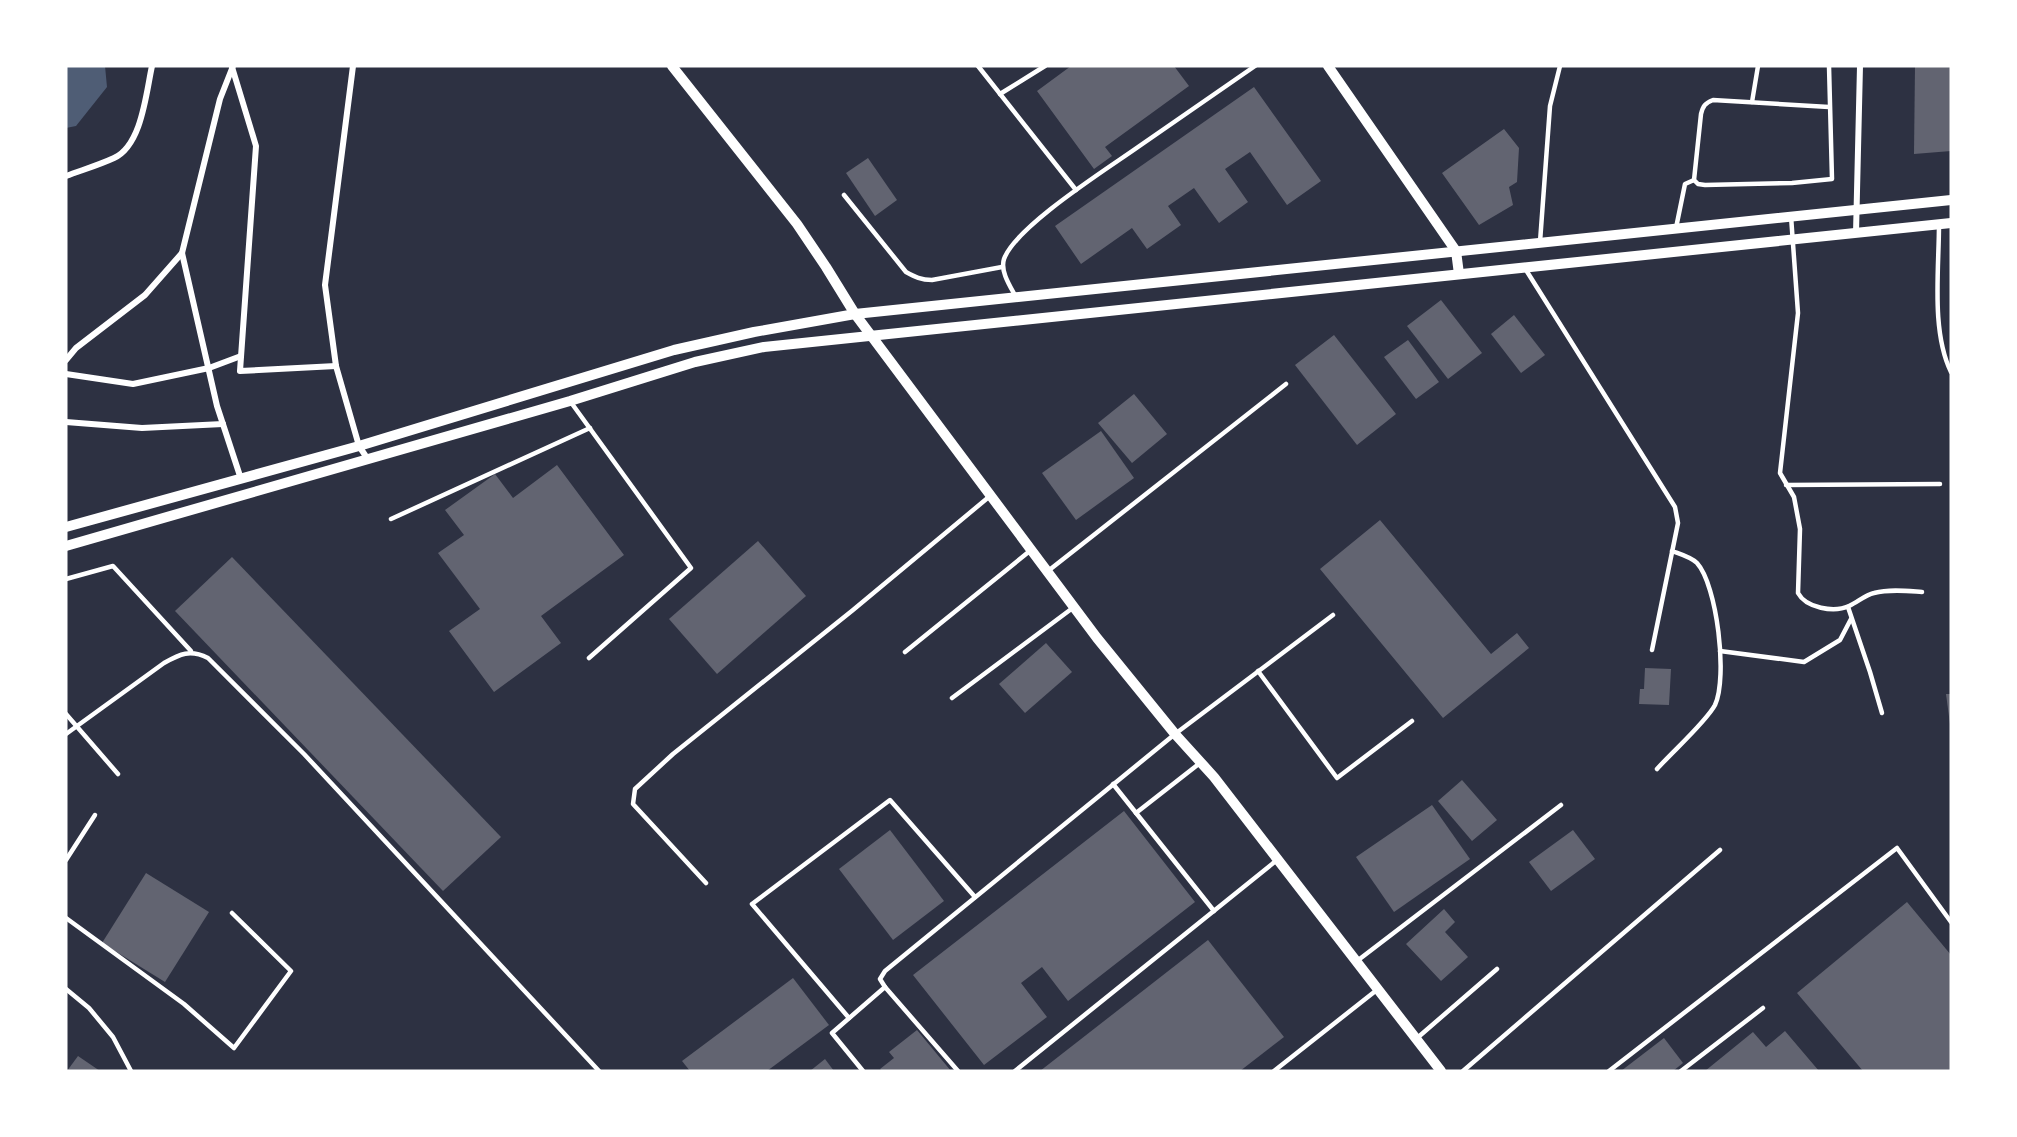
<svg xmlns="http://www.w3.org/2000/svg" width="2017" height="1137" font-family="Arial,sans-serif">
<rect width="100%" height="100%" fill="#2d3142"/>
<polygon fill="#4f5d75" points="66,66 105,66 107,87 76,126 66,128"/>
<g fill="#626471">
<polygon points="1071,66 1174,66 1189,86 1105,147 1112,156 1094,169 1037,91"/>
<polygon points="1915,66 1951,66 1951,151 1914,154"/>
<polygon points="1254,87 1321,181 1287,205 1250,152 1225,169 1248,202 1219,223 1194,188 1168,206 1181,225 1147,249 1132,228 1081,264 1055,226"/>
<polygon points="1504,129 1519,148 1517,182 1509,187 1513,205 1479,225 1442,173"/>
<polygon points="868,158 897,200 875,216 846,173"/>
<polygon points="1441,300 1482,353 1448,379 1407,326"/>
<polygon points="1514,315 1545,355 1521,373 1491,334"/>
<polygon points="1334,335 1396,414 1357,445 1295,365"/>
<polygon points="1408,340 1439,382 1416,399 1384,357"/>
<polygon points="1134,394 1167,434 1132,463 1098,423"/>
<polygon points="1101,431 1134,478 1076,520 1042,473"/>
<polygon points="557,465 624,555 541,616 561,643 494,692 449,631 480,609 438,553 464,535 445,510 495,474 513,498"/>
<polygon points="1380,520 1491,654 1517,633 1529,648 1443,718 1320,569"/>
<polygon points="758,541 806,596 717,674 669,619"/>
<polygon points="232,557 501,837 443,891 175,611"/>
<polygon points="1046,643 1072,672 1025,713 999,684"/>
<polygon points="1645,668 1671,669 1669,705 1639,704 1640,689 1644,689"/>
<polygon points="1946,694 1951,694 1951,724 1950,724"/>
<polygon points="1462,780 1497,820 1472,841 1438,801"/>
<polygon points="1432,805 1470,859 1394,912 1356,857"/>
<polygon points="1124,811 1195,902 1068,1001 1042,967 1021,983 1047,1017 984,1065 913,975"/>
<polygon points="890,830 944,901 893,940 839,869"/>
<polygon points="1573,830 1595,859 1551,891 1529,862"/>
<polygon points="146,873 209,912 165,982 102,943"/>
<polygon points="1907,902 1951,955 1951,1071 1863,1071 1797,993"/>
<polygon points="1444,909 1455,922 1445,932 1468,957 1441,981 1406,944"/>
<polygon points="1208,940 1284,1037 1240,1071 1040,1071"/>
<polygon points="793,978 829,1025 767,1071 690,1071 682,1061"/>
<polygon points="917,1030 951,1071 882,1071 880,1069 894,1058 889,1052"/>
<polygon points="1785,1031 1819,1071 1705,1071 1753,1032 1766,1047"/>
<polygon points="1664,1038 1683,1063 1673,1071 1621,1071"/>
<polygon points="78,1056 100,1071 67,1071"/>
<polygon points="825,1059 834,1071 810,1071"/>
</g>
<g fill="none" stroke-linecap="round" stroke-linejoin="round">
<g stroke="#fff" stroke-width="4.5">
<polyline points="978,66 1076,190"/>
<polyline points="1000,94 1045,66"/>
<polyline points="1752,102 1758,66"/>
<path d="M1829 107 1713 100C1705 103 1703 106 1701 114L1694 180 1698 184 1705 185 1792 183 1832 179 1829 66"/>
<path d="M844 195 906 272C915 277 921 280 932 280L1002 267"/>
<path d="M1791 216 1798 313 1780 473 1794 497 1800 529 1798 593C1806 608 1834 613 1849 606 1858 602 1865 595 1874 593 1890 589 1907 591 1922 592"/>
<path d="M1939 224C1939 270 1931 331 1951 372"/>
<polyline points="1676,228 1685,184 1694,180"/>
<polyline points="1540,242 1550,106 1560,66"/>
<polyline points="1526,270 1675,507 1678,523 1652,650"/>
<path d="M1016 297C1010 286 1000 271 1004 259 1016 226 1107 169 1138 147 1177 120 1216 93 1255 66"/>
<polyline points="570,401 691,568 589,658"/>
<polyline points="1786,485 1940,484"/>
<polyline points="391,519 590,428"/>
<polyline points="1048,571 1286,384"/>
<polyline points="66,579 113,566 191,651"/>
<polyline points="1848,607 1870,672 1882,713"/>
<polyline points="1720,651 1804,662 1840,640 1851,619"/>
<polyline points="905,652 1031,550"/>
<polyline points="1258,671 1337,778 1412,721"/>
<polyline points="952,698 1074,607"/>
<polyline points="66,714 118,774"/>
<path d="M66 734 164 663C180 654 190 649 208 658L304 754 599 1071"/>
<path d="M1657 769C1671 753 1706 722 1715 705 1728 677 1717 585 1697 563 1691 557 1680 554 1672 551"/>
<polyline points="1113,784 1214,911"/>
<polyline points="1136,813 1200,763"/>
<polyline points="66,860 95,815"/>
<polyline points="706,883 633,804 635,789 673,754 853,610 990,496"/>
<polyline points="66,918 184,1004 234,1048 291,971 232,913"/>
<polyline points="1357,961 1561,805"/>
<polyline points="66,989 89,1008 113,1037 131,1071"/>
<polyline points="849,1018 752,904 890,800 975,897"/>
<polyline points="1416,1039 1497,969"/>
<polyline points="863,1071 832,1033 885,987"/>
<polyline points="958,1071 885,987 880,979 885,971 1175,734 1333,615"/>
<polyline points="1015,1071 1277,860"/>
<polyline points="1274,1071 1378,989"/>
<polyline points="1463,1071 1720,850"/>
<polyline points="1609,1071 1897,848 1951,922"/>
<polyline points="1681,1071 1763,1008"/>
</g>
<g stroke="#fff" stroke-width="6">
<polyline points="233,66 220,99 182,253 217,406 241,479"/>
<polyline points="353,66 325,285 336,366 359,446 367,458"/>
<polyline points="232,67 256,146 240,371 336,366"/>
<path d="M66 176C82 170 99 165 114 158 142 145 146 93 152 66"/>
<polyline points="1856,233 1860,66"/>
<polyline points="66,360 76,348 145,295 182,253"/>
<polyline points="66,374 133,384 209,368 241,356"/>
<polyline points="66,422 142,428 223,424"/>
</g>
<g stroke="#fff" stroke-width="10">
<polyline points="672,66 797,224 826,267 855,314 1097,638 1175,734 1214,777 1441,1071"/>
<polyline points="1328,66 1456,251 1459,274"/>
<polyline points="66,527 359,446 674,350 754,332 855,314 1951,200"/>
<polyline points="66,546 570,401 695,362 764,347 1951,223"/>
</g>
</g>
<rect width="2017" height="1137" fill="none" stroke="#ffffff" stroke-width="135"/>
</svg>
